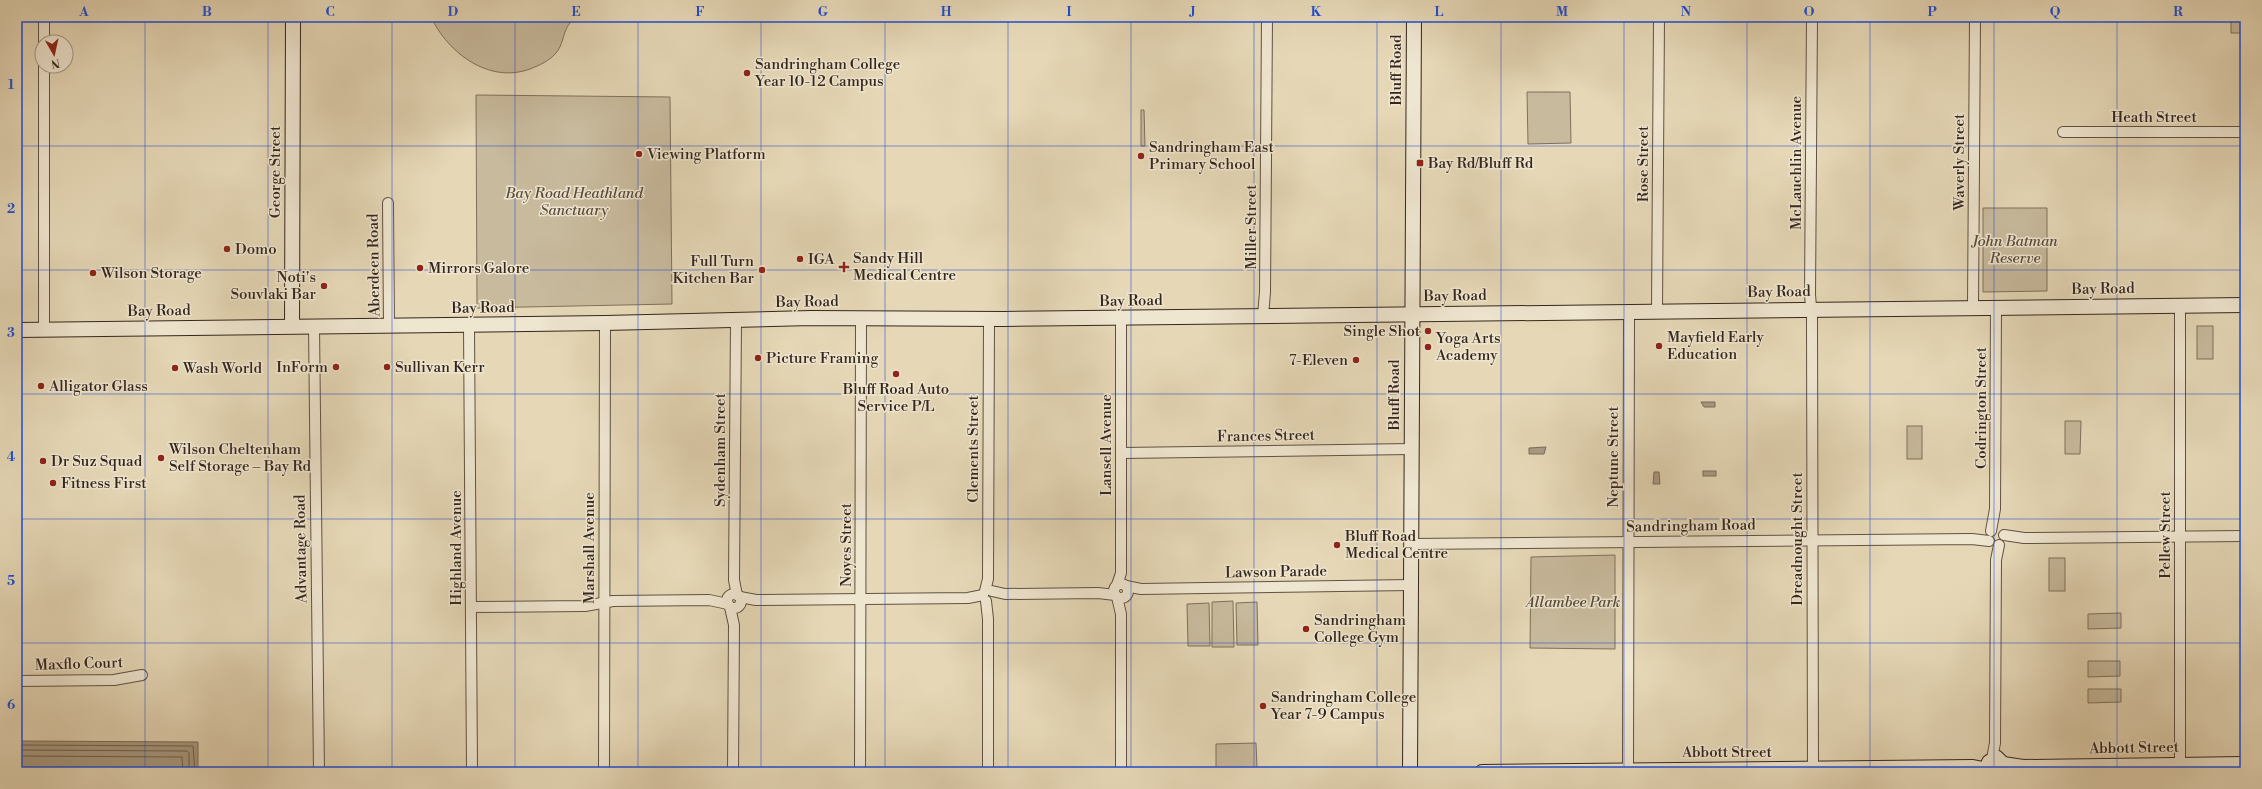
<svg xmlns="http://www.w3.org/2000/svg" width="2262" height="789" font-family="'Libre Bodoni',serif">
<rect width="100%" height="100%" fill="#e6d8b7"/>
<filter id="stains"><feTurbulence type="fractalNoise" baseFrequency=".005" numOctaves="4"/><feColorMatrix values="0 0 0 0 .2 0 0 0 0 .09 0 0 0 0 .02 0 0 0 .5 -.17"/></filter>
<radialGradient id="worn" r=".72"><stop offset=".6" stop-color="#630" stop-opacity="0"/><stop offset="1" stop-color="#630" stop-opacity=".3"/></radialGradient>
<g fill="#c8ba9d" stroke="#7e705d">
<path d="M431 17H577C561 27 566 41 556 53 549 61 540 65 530 69 489 84 448 53 431 17Z"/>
<rect x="2231" y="17" width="14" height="16"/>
<polygon points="1527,92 1570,92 1571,143 1528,144"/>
<polygon points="476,95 670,97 672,304 477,308"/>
<polygon points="1141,110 1144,110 1145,146 1141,146"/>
<polygon points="1983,208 2047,208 2047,291 1983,292"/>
<rect x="2197" y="326" width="16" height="33"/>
<polygon points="2065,421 2081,421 2080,454 2065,454"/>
<rect x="1907" y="426" width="15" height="33"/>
<polygon points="1615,555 1615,649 1530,648 1531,557"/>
<rect x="2049" y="558" width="16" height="33"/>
<polygon points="1233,601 1234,647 1212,647 1212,602"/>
<polygon points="1257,602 1258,645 1237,645 1236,603"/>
<polygon points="1209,603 1210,646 1188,646 1187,604"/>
<polygon points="2121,613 2121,628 2088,629 2088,614"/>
<polygon points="2088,661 2120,661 2120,676 2088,677"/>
<polygon points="2088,689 2121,689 2121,702 2088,703"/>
<polygon points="1256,743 1257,768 1216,769 1216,744"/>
</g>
<g fill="#a99b83" stroke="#7a6c5a">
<polygon points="1701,402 1715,402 1715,407 1704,407"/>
<polygon points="1546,447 1544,454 1529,454 1529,448"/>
<rect x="1703" y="471" width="13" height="5"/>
<polygon points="1654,472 1659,472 1660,484 1653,484"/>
<polygon points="17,741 198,742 198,772 17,772"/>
</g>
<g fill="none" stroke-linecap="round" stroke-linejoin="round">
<g stroke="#6e6050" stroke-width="1">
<polyline points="17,745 193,746 195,772"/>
<polyline points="17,750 187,751 189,753 189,772"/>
<polyline points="17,756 182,757 183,772"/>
</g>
<g stroke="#605244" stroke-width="12">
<g id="street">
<polyline points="1812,17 1810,295 1812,318 1813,769"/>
<polyline points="44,42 44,17"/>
<polyline points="2063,132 2245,132"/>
<polyline points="388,203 389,326"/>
<polyline points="1973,307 1975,17"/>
<polyline points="1657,310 1659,17"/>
<polyline points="1263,316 1265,292 1267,17"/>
<polyline points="736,321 734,580 737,595"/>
<polyline points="469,325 472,772"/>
<polyline points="314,326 319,772"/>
<polyline points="44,330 44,66"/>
<polyline points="1121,453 1411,449"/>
<polyline points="1991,531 1995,509 1996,307"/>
<polyline points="2004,535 2024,538 2245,536"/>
<polyline points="1411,544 1972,539 1989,541"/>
<circle cx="1121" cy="591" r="7"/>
<polyline points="1117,585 1121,573 1121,318"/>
<polyline points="1126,586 1141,589 1411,585"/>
<polyline points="985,591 988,579 989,319"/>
<polyline points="992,591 1005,594 1098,593 1115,595"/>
<circle cx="734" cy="601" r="7"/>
<polyline points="740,597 756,600 968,598 983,595"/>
<polyline points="1117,597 1121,614 1121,772"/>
<polyline points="986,601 988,619 988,772"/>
<polyline points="472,607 585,606 613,601 709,600 728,604"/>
<polyline points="730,607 734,625 733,772"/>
<polyline points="17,681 114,680 142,675"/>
<polyline points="1992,759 1995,743 1996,560 1999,545"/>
<polyline points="2180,765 2180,306"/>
<polyline points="1628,770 1629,311"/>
<polyline points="604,772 605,323"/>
<polyline points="860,772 861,318"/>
</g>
</g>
<g stroke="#34261d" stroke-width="16">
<g id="secondary">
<polyline points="292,326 293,17"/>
<polyline points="17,330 605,323 811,318 1004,319 2245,305"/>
<polyline points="2003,764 2023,767 2245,764"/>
<polyline points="1410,772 1414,17"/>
<polyline points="1482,772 1973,767 1988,770"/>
<polyline points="1989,772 1987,768 1989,762 1997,758 2003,764 2002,772"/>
</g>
</g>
<use href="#street" stroke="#efe6d0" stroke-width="10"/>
<use href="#secondary" stroke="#efe6d0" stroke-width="14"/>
</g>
<path fill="none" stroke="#1d4ed8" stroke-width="1" stroke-opacity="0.55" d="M145 17V772M268 17V772M392 17V772M515 17V772M638 17V772M761 17V772M885 17V772M1008 17V772M1131 17V772M1254 17V772M1377 17V772M1501 17V772M1624 17V772M1747 17V772M1870 17V772M1994 17V772M2117 17V772M17 146H2245M17 270H2245M17 394H2245M17 519H2245M17 643H2245"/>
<g fill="#8f2418" stroke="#efe6d0" stroke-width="1.5">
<circle cx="747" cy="73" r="4"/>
<circle cx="639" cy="154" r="4"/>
<circle cx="1141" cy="156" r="4"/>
<rect x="1416" y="159" width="8" height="8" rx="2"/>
<circle cx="227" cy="249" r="4"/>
<circle cx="800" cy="259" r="4"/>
<path d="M842 261h4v4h4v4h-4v4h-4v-4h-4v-4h4z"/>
<circle cx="420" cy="268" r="4"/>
<circle cx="762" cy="270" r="4"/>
<circle cx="93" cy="273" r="4"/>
<circle cx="324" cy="286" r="4"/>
<circle cx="1428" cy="331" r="4"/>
<circle cx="1659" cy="346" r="4"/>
<circle cx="1428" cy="347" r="4"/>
<circle cx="758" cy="358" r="4"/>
<circle cx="1356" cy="360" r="4"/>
<circle cx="336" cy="367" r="4"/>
<circle cx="387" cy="367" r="4"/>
<circle cx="175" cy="368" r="4"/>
<circle cx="896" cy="374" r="4"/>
<circle cx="41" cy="386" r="4"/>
<circle cx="161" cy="458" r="4"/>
<circle cx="43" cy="461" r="4"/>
<circle cx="53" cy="483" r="4"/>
<circle cx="1337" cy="545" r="4"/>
<circle cx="1306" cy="629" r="4"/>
<circle cx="1263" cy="706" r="4"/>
</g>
<g text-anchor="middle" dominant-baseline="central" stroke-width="3" stroke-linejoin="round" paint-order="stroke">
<g font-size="15" fill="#34261d" stroke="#efe6d0" text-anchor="start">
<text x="755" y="64">Sandringham College<tspan x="755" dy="17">Year 10-12 Campus</tspan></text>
<text x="1149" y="147">Sandringham East<tspan x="1149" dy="17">Primary School</tspan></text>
<text x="647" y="154">Viewing Platform</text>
<text x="1428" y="163">Bay Rd/Bluff Rd</text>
<text x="235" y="249">Domo</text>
<text x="853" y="258">Sandy Hill<tspan x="853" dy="17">Medical Centre</tspan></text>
<text x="808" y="259">IGA</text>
<text x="754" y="261" text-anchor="end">Full Turn<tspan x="754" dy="17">Kitchen Bar</tspan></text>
<text x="428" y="268">Mirrors Galore</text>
<text x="101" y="273">Wilson Storage</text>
<text x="316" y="277" text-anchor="end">Noti's<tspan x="316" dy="17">Souvlaki Bar</tspan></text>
<text x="1420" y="331" text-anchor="end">Single Shot</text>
<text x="1667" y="337">Mayfield Early<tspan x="1667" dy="17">Education</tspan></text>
<text x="1436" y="338">Yoga Arts<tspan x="1436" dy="17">Academy</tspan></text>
<text x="766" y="358">Picture Framing</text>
<text x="1348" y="360" text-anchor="end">7-Eleven</text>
<text x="328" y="367" text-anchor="end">InForm</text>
<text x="395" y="367">Sullivan Kerr</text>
<text x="183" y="368">Wash World</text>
<text x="49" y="386">Alligator Glass</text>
<text x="896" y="389" text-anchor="middle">Bluff Road Auto<tspan x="896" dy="17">Service P/L</tspan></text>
<text x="169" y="449">Wilson Cheltenham<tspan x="169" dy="17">Self Storage – Bay Rd</tspan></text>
<text x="51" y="461">Dr Suz Squad</text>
<text x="61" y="483">Fitness First</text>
<text x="1345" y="536">Bluff Road<tspan x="1345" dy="17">Medical Centre</tspan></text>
<text x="1314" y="620">Sandringham<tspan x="1314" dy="17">College Gym</tspan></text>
<text x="1271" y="697">Sandringham College<tspan x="1271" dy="17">Year 7-9 Campus</tspan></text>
</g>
<g font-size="15" fill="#34261d" stroke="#efe6d0">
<text transform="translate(1396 70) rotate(-90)">Bluff Road</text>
<text x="2154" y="117">Heath Street</text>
<text transform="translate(1959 162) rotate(-90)">Waverly Street</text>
<text transform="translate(1796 163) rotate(-90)">McLauchlin Avenue</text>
<text transform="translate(1643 164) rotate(-90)">Rose Street</text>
<text transform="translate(275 172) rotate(-90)">George Street</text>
<text transform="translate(1251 227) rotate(-90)">Miller Street</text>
<text transform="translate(374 265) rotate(-91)">Aberdeen Road</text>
<text transform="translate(2103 289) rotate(-1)">Bay Road</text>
<text transform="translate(1779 292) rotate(-1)">Bay Road</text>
<text transform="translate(1455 296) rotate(-1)">Bay Road</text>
<text transform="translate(1131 301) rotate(-1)">Bay Road</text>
<text transform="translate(807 302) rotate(-1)">Bay Road</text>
<text transform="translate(483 308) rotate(-1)">Bay Road</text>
<text transform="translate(159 311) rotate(-1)">Bay Road</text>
<text transform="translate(1394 395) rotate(-90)">Bluff Road</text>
<text transform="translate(1981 408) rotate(-90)">Codrington Street</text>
<text transform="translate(1266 436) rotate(-1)">Frances Street</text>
<text transform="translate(1106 445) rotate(-90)">Lansell Avenue</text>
<text transform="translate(973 449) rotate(-90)">Clements Street</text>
<text transform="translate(720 450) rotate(-90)">Sydenham Street</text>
<text transform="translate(1613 457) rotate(-90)">Neptune Street</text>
<text transform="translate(1691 526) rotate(-1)">Sandringham Road</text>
<text transform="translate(2165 535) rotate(-90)">Pellew Street</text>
<text transform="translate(1797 539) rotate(-90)">Dreadnought Street</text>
<text transform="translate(846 545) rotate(-90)">Noyes Street</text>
<text transform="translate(456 548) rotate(-90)">Highland Avenue</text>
<text transform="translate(589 548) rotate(-90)">Marshall Avenue</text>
<text transform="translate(301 549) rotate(-91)">Advantage Road</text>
<text transform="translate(1276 572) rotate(-1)">Lawson Parade</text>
<text transform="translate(79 664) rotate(-2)">Maxflo Court</text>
<text transform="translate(2134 748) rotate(-1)">Abbott Street</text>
<text x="1727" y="752">Abbott Street</text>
</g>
<g font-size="15" font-style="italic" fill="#594b3d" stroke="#efe6d0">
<text x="574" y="193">Bay Road Heathland<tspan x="574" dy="17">Sanctuary</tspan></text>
<text x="2015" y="241">John Batman<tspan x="2015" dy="17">Reserve</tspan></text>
<text x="1573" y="602">Allambee Park</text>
</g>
</g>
<rect width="2262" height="789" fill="none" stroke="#e6d8b7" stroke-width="44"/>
<g transform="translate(54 54) rotate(171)"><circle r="19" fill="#efe6d0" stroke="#a49988"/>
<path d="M0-3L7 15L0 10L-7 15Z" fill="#8f2418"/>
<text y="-6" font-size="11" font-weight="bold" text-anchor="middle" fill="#34261d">N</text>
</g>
<rect x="22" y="22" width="2218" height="745" fill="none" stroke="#1d4ed8" stroke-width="1.5"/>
<g font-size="13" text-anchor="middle" font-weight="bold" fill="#1d4ed8">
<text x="84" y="16">A</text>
<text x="207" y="16">B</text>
<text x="330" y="16">C</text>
<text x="453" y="16">D</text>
<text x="576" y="16">E</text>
<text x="700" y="16">F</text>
<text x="823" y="16">G</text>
<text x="946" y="16">H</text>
<text x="1069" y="16">I</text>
<text x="1193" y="16">J</text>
<text x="1316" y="16">K</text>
<text x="1439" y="16">L</text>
<text x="1562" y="16">M</text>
<text x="1686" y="16">N</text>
<text x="1809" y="16">O</text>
<text x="1932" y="16">P</text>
<text x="2055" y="16">Q</text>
<text x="2178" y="16">R</text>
<text x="11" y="89">1</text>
<text x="11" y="213">2</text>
<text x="11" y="337">3</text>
<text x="11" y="461">4</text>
<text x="11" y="585">5</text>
<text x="11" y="709">6</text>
</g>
<rect width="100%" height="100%" filter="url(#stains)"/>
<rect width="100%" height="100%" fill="url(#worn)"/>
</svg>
